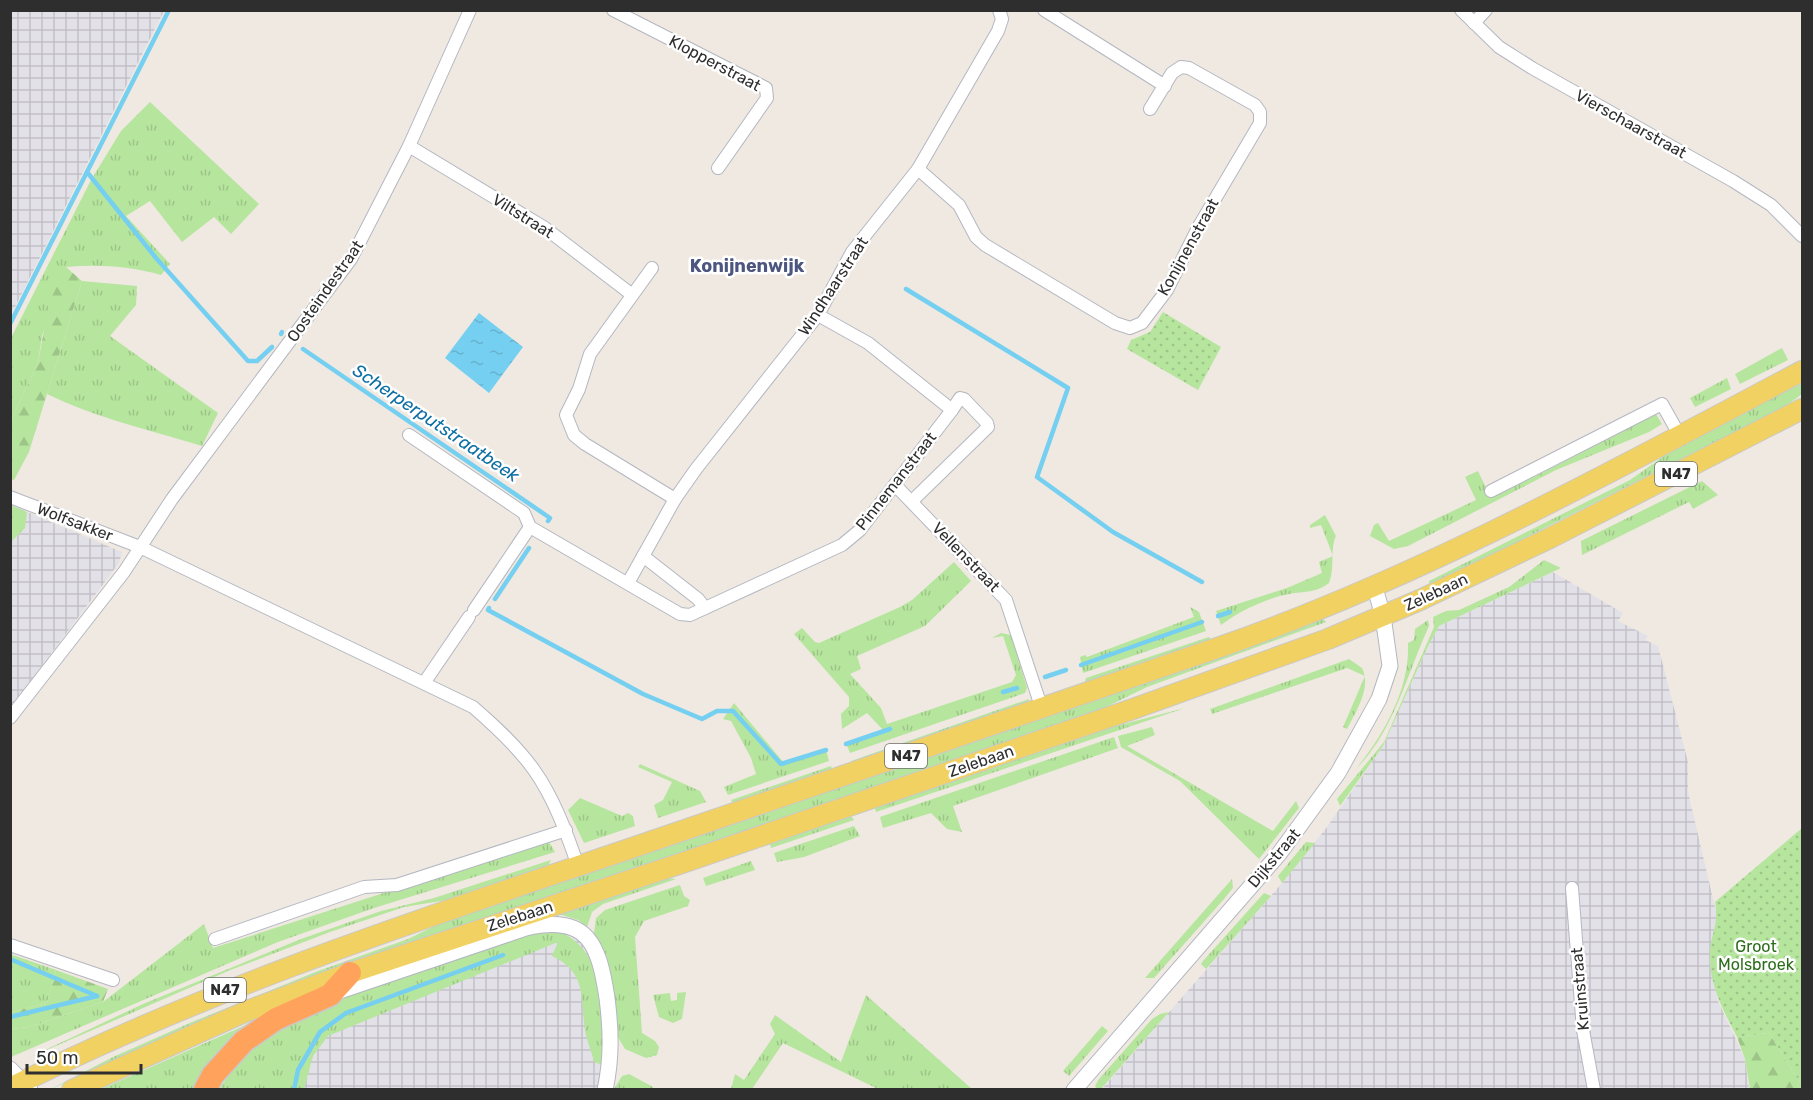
<svg xmlns="http://www.w3.org/2000/svg" width="1813" height="1100" font-family="Rubik,sans-serif">
<defs>
<pattern id="industrial-grid" width="8" height="8" patternUnits="userSpaceOnUse" patternTransform="scale(1.5)"><rect width="8" height="8" fill="#e3e1e8"/><path d="M0 4h8M4 0v8" fill="none" stroke="#c3c1c7"/></pattern>
<pattern id="grass-tufts" width="24" height="20" patternUnits="userSpaceOnUse" patternTransform="scale(1.5)"><rect width="24" height="20" fill="#b6e59e"/><path d="M3 7l-1-3M5 7V3M7 7l1-3M15 17l-1-3M17 17v-4M19 17l1-3" fill="none" stroke="#9dc588"/></pattern>
<pattern id="forest-firs" width="22" height="20" patternUnits="userSpaceOnUse" patternTransform="scale(1.5)"><rect width="22" height="20" fill="#b6e59e"/><path d="M5 1l3.5 6h-7zM16 11l3.5 6h-7z" fill="#9dc588"/></pattern>
<pattern id="park-dots" width="8" height="8" patternUnits="userSpaceOnUse" patternTransform="scale(1.5)"><rect width="8" height="8" fill="#b6e59e"/><path d="M2 2h.1M6 6h.1" fill="none" stroke="#9dc588" stroke-width="1.8" stroke-linecap="round"/></pattern>
<pattern id="water-ripples" width="26" height="14" patternUnits="userSpaceOnUse" patternTransform="scale(1.5)"><rect width="26" height="14" fill="#75cff0"/><path d="M2 4q2-2 4 0t4 0M15 11q2-2 4 0t4 0" fill="none" stroke="#66b2ce"/></pattern>
</defs>
<rect width="100%" height="100%" fill="#efe9e1"/>
<g fill="url(#industrial-grid)">
<polygon points="11,10 164,11 11,315 10,11"/>
<polygon points="11,505 122,552 119,563 11,707"/>
<polygon points="1553,572 1623,613 1618,621 1648,636 1645,640 1658,646 1688,762 1688,792 1718,920 1710,962 1718,1001 1745,1059 1749,1089 1101,1090 1282,883 1327,827 1383,746 1427,648 1439,626"/>
<polygon points="594,933 604,948 608,963 615,1029 614,1089 294,1090 320,1032 549,941 586,937"/>
</g>
<g fill="url(#grass-tufts)">
<path d="M150 102 259 204 231 234 214 217 182 242 150 201 126 216 170 264 161 275C131 266 97 264 66 267L42 336 38 363 11 420V338L91 180 121 131Z"/>
<path d="M82 281 137 286 136 305 110 336 218 413 202 446C150 430 96 418 47 394Z"/>
<polygon points="1782,348 1788,360 1740,384 1735,374"/>
<polygon points="1727,378 1731,389 1695,407 1690,398"/>
<polygon points="1802,383 1802,394 1786,406 1430,586 1429,581 1630,480 1677,447"/>
<polygon points="1656,414 1662,424 1649,432 1556,470 1408,546 1394,549 1370,536 1374,525 1378,523 1389,541 1476,500 1465,477 1478,471 1489,494 1536,476"/>
<polygon points="1702,481 1718,495 1693,509 1689,502 1582,555 1581,541"/>
<polygon points="11,505 27,512 25,528 11,542"/>
<path d="M1325 515 1336 536C1330 547 1335 569 1329 583 1316 593 1305 591 1289 594 1267 598 1239 611 1221 625L1216 611 1287 588 1322 573 1319 562 1333 556 1321 525 1310 528V525Z"/>
<polygon points="1544,560 1561,568 1439,626 1427,648 1383,746 1340,806 1337,799 1384,742 1434,627 1433,617 1446,611 1459,610 1509,587"/>
<polygon points="954,562 971,581 925,626 857,656 861,669 850,674 881,708 887,724 1012,682 1016,675 1003,636 992,638 1001,633 1011,635 1027,688 1025,693 850,753 846,743 883,730 867,713 842,729 841,714 849,706 849,697 794,634 802,628 815,642 819,643 900,607 912,600"/>
<polygon points="1190,607 1199,612 1206,631 1083,673 1080,657 1085,655 1087,657 1194,617"/>
<polygon points="1323,619 1326,622 1147,687 1100,710 673,857 354,962 193,1025 49,1090 113,1057 192,1022 318,971 408,939 451,918 729,826"/>
<path d="M1428 620 1429 626C1407 674 1394 731 1356 769 1384 734 1410 689 1408 643L1414 640 1415 629Z"/>
<polygon points="1209,637 1211,640 1088,683 1085,681 1086,678"/>
<path d="M1349 659 1362 668C1372 687 1356 711 1347 729L1343 727 1365 676 1347 668 1212 714 1210 709Z"/>
<polygon points="1029,699 1027,704 854,763 851,761"/>
<polygon points="734,703 784,763 826,750 829,761 728,795 724,787 756,774 751,758 731,721 723,719"/>
<polygon points="1185,708 876,812 875,808 1089,733"/>
<polygon points="1152,727 1155,735 1127,746 1273,831 1296,801 1299,808 1259,859 1180,781 1121,747 1118,736"/>
<polygon points="1114,737 1118,748 953,806 962,832 947,829 931,813 883,828 880,817"/>
<polygon points="640,764 700,791 706,802 658,818 654,805 663,800 672,782 638,767"/>
<polygon points="831,766 833,771 734,805 731,800"/>
<polygon points="580,798 622,816 628,813 633,816 635,826 584,843 568,810"/>
<polygon points="851,816 854,820 771,848 770,843"/>
<polygon points="854,826 860,836 804,857 777,862 774,853"/>
<polygon points="542,842 549,842 555,852 374,908 278,942 11,1057 10,1029 29,1027 103,1002 204,924 213,948"/>
<polygon points="1306,842 1315,843 1282,883 1278,876"/>
<polygon points="551,860 548,866 447,900 404,907 330,932 228,971 26,1059 143,1004 301,939 381,911 434,898"/>
<polygon points="751,861 755,870 706,886 703,878"/>
<polygon points="664,878 676,879 603,904 592,912 587,927 578,920 559,914"/>
<polygon points="1232,879 1233,888 1224,899 1154,978 1145,978"/>
<polygon points="680,885 684,896 690,900 688,906 644,921 635,937 642,1033 655,1041 659,1047 657,1055 646,1058 625,1049 616,1034 607,957 594,933 596,918 605,910"/>
<polygon points="1264,893 1271,896 1206,969 1201,964 1203,961"/>
<path d="M558 931C608 950 605 1020 602 1065L594 1062C592 1053 588 1044 586 1035 579 1002 590 974 552 956L558 942 328 1036 313 1056 304 1089 219 1090C260 1021 339 999 411 975 453 960 495 946 536 932Z"/>
<polygon points="10,954 56,970 47,1003 11,1012"/>
<polygon points="686,992 682,1019 673,1023 659,1017 653,995 670,993 671,1001 677,1000 677,993"/>
<polygon points="866,995 972,1089 878,1089 783,1043 752,1089 731,1089 735,1074 744,1080 775,1034 770,1024 775,1015 841,1062"/>
<polygon points="1169,1012 1101,1089 1097,1089 1095,1086 1099,1079 1152,1019 1160,1014"/>
<polygon points="257,1020 196,1089 99,1090"/>
<polygon points="1102,1026 1108,1031 1069,1076 1063,1071"/>
<polygon points="629,1074 653,1087 652,1089 614,1089 622,1076"/>
</g>
<g fill="url(#forest-firs)">
<polygon points="66,267 82,281 29,452 14,480 10,479 11,420 38,363 49,303"/>
<polygon points="56,970 108,989 103,1002 29,1027 11,1029 11,1012 47,1003"/>
<polygon points="1769,1033 1802,1086 1802,1089 1750,1089 1745,1059 1737,1037"/>
</g>
<g fill="url(#park-dots)">
<polygon points="1163,312 1221,347 1198,390 1127,349 1131,340 1150,332"/>
<path d="M1802 828V1086L1769 1033 1737 1037C1723 1010 1709 985 1710 953 1711 931 1719 927 1715 902Z"/>
</g>
<polygon fill="url(#water-ripples)" points="479,313 523,347 489,393 445,358"/>
<g fill="none" stroke-linecap="round" stroke-linejoin="round">
<g stroke="#75cff0" stroke-width="4.5">
<polyline points="87,172 156,258 248,361 257,361 272,347"/>
<polyline points="906,289 1068,388 1037,477 1113,532 1202,582"/>
<polyline points="10,324 169,10"/>
<polyline points="281,334 282,332"/>
<polyline points="303,349 550,518 548,521"/>
<polyline points="495,599 529,548"/>
<polyline points="489,608 488,610 643,694 702,719 717,711 733,711 781,764 826,750"/>
<polyline points="1218,616 1230,612"/>
<polyline points="1081,665 1202,622"/>
<polyline points="1045,677 1066,670"/>
<polyline points="1003,692 1017,688"/>
<polyline points="846,744 890,729"/>
<polyline points="10,959 97,996"/>
<polyline points="10,1017 97,996"/>
<polyline points="294,1090 298,1070 320,1032 346,1013 503,955"/>
</g>
<g stroke="#b4b7c1" stroke-width="14">
<g id="minor">
<polyline points="613,10 766,88 767,98 718,168"/>
<polyline points="1044,10 1165,86"/>
<polyline points="1461,10 1499,47 1532,68 1733,181 1771,205 1802,236"/>
<polyline points="1474,23 1486,10"/>
<polyline points="409,146 545,228 631,294"/>
<polyline points="918,169 959,205 976,237 985,245 1115,323 1130,328 1142,323 1167,290 1199,226 1260,123 1260,112 1255,105 1189,68 1181,67 1172,73 1150,109"/>
<polyline points="652,268 590,354 579,389 566,415 574,435 585,444 675,499"/>
<polyline points="409,435 524,513 530,527 680,614 690,615 842,545 860,530 952,410 868,343 818,315"/>
<polyline points="895,485 1006,600 1042,709"/>
<polyline points="1491,491 1662,404 1680,436"/>
<path d="M10 497 140 547 473 707C495 726 517 746 534 770 554 798 567 834 578 866"/>
<polyline points="912,501 988,427 987,423 964,399 960,398 952,410"/>
<polyline points="643,556 698,599 705,608"/>
<polyline points="628,583 675,499 696,469 818,315 852,252 918,169 998,31 1002,19 999,10"/>
<polyline points="474,610 530,527"/>
<polyline points="424,683 469,617"/>
<polyline points="10,718 124,572 172,499 351,259 409,146 470,10"/>
<polyline points="1572,888 1583,1030 1594,1090"/>
<polyline points="215,939 364,887 397,885 566,830"/>
<polyline points="10,945 113,980"/>
</g>
</g>
<g stroke="#b4b7c1" stroke-width="17">
<g id="tertiary">
<path d="M334 993 526 928C589 913 599 946 607 998 611 1030 612 1058 605 1090"/>
<polyline points="10,1069 30,1090"/>
<polyline points="1074,1090 1279,854 1338,773 1379,699 1390,666 1383,616 1375,588"/>
</g>
</g>
<g stroke="#c9c9c9" stroke-width="22">
<g id="primary">
<path d="M10 1088C207 989 412 922 620 852 820 785 1020 716 1220 647 1423 576 1613 471 1802 371"/>
<polyline points="72,1090 247,1011 350,973 682,863 1130,710 1328,639 1420,600 1550,538 1802,409"/>
</g>
</g>
<g stroke="#c9c9c9" stroke-width="25">
<polyline id="motorway" points="205,1090 213,1075 244,1041 276,1019 330,995 350,973"/>
</g>
<use href="#minor" stroke="#fff" stroke-width="12"/>
<use href="#tertiary" stroke="#fff" stroke-width="15"/>
<use href="#primary" stroke="#f2d163" stroke-width="20"/>
<use href="#motorway" stroke="#ffa35c" stroke-width="22"/>
</g>
<g text-anchor="middle" dominant-baseline="central" stroke-width="5" stroke-linejoin="round" paint-order="stroke">
<g fill="#fff" stroke="#6d6d6d" stroke-width="1.5">
<rect x="1655" y="462" width="42" height="24" rx="4.5"/>
<rect x="885" y="744" width="42" height="24" rx="4.5"/>
<rect x="204" y="978" width="42" height="24" rx="4.5"/>
</g>
<g font-size="15" font-weight="bold" fill="#2e2e2e">
<text x="1676" y="474">N47</text>
<text x="906" y="756">N47</text>
<text x="225" y="990">N47</text>
</g>
<g font-size="16" fill="#2e2e2e" stroke="#fff">
<text transform="translate(715 63) rotate(28)">Klopperstraat</text>
<text transform="translate(1631 124) rotate(29)">Vierschaarstraat</text>
<text transform="translate(523 216) rotate(32)">Viltstraat</text>
<text transform="translate(1188 247) rotate(-61)">Konijnenstraat</text>
<text transform="translate(833 286) rotate(-57)">Windhaarstraat</text>
<text transform="translate(325 291) rotate(-55)">Oosteindestraat</text>
<text transform="translate(896 481) rotate(-52)">Pinnemanstraat</text>
<text transform="translate(75 522) rotate(21)">Wolfsakker</text>
<text transform="translate(966 557) rotate(46)">Vellenstraat</text>
<text transform="translate(1436 592) rotate(-25)">Zelebaan</text>
<text transform="translate(981 761) rotate(-19)">Zelebaan</text>
<text transform="translate(1274 858) rotate(-50)">Dijkstraat</text>
<text transform="translate(520 916) rotate(-18)">Zelebaan</text>
<text transform="translate(1580 989) rotate(-95)">Kruinstraat</text>
</g>
<g font-size="16" fill="#2c6e1b" stroke="#fff">
<text x="1756" y="946">Groot<tspan x="1756" dy="18">Molsbroek</tspan></text>
</g>
<g font-size="18" font-weight="bold" fill="#4d5680" stroke="#fff">
<text x="747" y="266">Konijnenwijk</text>
</g>
<g font-size="18" font-style="italic" fill="#0d6fa3" stroke="#fff">
<text transform="translate(436 423) rotate(34)">Scherperputstraatbeek</text>
</g>
</g>
<rect width="1813" height="1100" fill="none" stroke="#2e2e2e" stroke-width="24"/>
<path d="M27 1064v9h114v-9" fill="none" stroke="#2e2e2e" stroke-width="3"/>
<text x="36" y="1064" font-size="18" fill="#2e2e2e" stroke="#ffffff" stroke-width="4.5" paint-order="stroke">50 m</text>
</svg>
